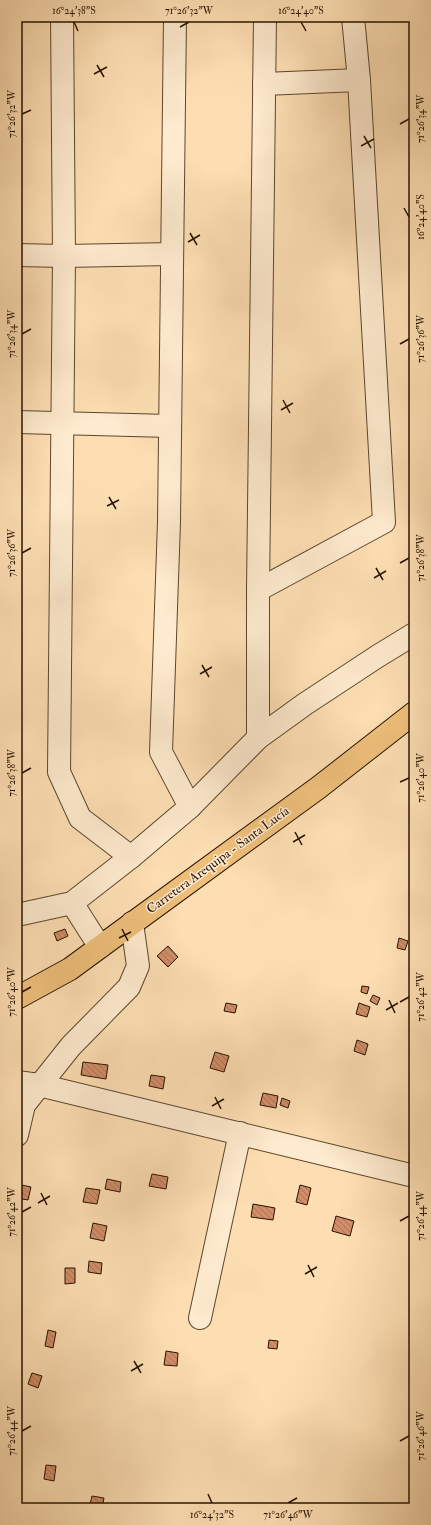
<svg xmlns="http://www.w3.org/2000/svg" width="431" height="1525" font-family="'IM FELL Double Pica',serif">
<defs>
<pattern id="building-back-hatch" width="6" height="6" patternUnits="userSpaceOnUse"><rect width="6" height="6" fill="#d18d69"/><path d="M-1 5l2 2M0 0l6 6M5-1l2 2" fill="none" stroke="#aa7254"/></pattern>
</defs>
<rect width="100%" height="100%" fill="#fddeb3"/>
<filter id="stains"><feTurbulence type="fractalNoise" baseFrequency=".005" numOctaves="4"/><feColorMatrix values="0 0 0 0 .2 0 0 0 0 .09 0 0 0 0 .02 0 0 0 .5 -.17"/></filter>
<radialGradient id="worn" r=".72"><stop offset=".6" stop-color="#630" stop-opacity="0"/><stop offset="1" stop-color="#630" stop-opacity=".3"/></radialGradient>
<g fill="url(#building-back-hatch)" stroke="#271300">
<polygon points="65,929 68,936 57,941 54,933"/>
<polygon points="399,938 408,941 405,950 397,948"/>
<polygon points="168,946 178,957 168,967 157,956"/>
<polygon points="362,986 369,987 367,994 361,992"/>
<polygon points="373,995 380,998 377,1005 370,1001"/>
<polygon points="226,1003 237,1005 235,1013 224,1011"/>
<polygon points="359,1003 370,1007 367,1017 356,1014"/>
<polygon points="357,1040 368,1044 365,1055 354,1051"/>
<polygon points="215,1052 229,1056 224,1072 210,1068"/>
<polygon points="83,1062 108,1065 106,1079 81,1075"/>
<polygon points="151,1075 165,1077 163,1089 149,1086"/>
<polygon points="263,1093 278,1096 276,1108 260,1105"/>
<polygon points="282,1098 290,1101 288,1108 280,1105"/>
<polygon points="152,1174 168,1177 166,1189 149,1186"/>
<polygon points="107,1179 121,1182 120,1192 105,1189"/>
<polygon points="17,1184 31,1187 28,1200 17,1198"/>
<polygon points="300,1185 311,1188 307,1205 296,1202"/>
<polygon points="86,1188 100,1190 97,1204 83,1202"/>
<polygon points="253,1204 275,1208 273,1220 251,1217"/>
<polygon points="336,1216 354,1221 350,1236 332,1231"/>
<polygon points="93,1223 107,1226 104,1241 90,1238"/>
<polygon points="89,1261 102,1263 101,1274 88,1272"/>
<polygon points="65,1268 75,1268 75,1283 65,1284"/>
<polygon points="48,1330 56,1332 53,1348 45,1346"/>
<polygon points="269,1340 278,1341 277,1349 268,1348"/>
<polygon points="166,1351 178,1353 177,1366 164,1365"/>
<polygon points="32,1373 42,1376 38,1388 28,1384"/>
<polygon points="46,1465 56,1466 54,1481 44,1479"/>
<polygon points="92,1496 104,1498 102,1508 89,1508"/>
</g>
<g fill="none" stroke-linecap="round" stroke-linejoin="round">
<g stroke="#5c462d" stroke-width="24">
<g id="minor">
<polyline points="62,17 64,256 59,772 80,818 131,857"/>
<polyline points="175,17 169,522 161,752 190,807"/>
<polyline points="264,84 359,80"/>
<polyline points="17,255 64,256 172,254"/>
<polyline points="17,422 170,426"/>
<polyline points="258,590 384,522 359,80 353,17"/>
<polyline points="258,738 258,590 265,17"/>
<polyline points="72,903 100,947"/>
<polyline points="17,915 72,903 131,857 190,807 258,738 305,704 378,656 414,634"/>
<polyline points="17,1082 39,1085 414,1176"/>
<polyline points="17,1135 24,1105 71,1046 129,987 138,966 132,923"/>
<polyline points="200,1318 240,1133"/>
</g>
</g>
<g stroke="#271300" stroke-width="24">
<polyline id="major" points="17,998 70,969 100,947 318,788 414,713"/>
</g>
<use href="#minor" stroke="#feeace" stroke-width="22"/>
<use href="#major" stroke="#eebf7a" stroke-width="22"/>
</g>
<path fill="none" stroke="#271300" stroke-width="1.5" d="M74 22 78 31M301 22 306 31M180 27 189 22M97 65 104 77M94 74 107 67M22 114 31 110M400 124 409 119M364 136 371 148M361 146 374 139M404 208 409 217M190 233 197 245M188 242 200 235M22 334 31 329M400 344 409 339M283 400 290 413M281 410 293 403M109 497 116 509M107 506 119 500M22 553 31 548M400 563 409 558M376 568 383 580M374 578 386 571M202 665 209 677M200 674 212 667M22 773 31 768M400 782 409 778M295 832 302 845M293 842 305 835M122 929 128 941M119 938 131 932M22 992 31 987M389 1000 395 1013M400 1002 409 997M386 1010 398 1003M215 1097 221 1109M212 1106 224 1099M41 1193 47 1205M38 1203 50 1196M22 1212 31 1207M400 1221 409 1216M308 1265 314 1277M305 1274 317 1267M134 1361 141 1373M131 1371 143 1364M22 1431 31 1426M400 1441 409 1436M208 1494 212 1503M288 1503 297 1498"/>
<g text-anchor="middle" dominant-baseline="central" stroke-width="3" stroke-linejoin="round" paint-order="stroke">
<g font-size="13" fill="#271300" stroke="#feeace">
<text transform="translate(218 860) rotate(-36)">Carretera Arequipa - Santa Lucía</text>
</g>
</g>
<rect width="431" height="1525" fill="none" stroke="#fddeb3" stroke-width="44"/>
<rect x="22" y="22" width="387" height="1481" fill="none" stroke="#271300" stroke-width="1.5"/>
<g font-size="10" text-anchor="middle" fill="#271300">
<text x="74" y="14">16°24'38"S</text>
<text x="189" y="14">71°26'32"W</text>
<text x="301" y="14">16°24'40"S</text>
<text transform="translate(11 114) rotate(-90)" y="4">71°26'32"W</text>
<text transform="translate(420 119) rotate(-90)" y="4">71°26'34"W</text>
<text transform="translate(420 217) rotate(-90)" y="4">16°24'40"S</text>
<text transform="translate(11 334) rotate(-90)" y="4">71°26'34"W</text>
<text transform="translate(420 339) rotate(-90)" y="4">71°26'36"W</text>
<text transform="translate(11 553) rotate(-90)" y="4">71°26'36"W</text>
<text transform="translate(420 558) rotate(-90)" y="4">71°26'38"W</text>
<text transform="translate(11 773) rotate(-90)" y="4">71°26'38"W</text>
<text transform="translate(420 778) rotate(-90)" y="4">71°26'40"W</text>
<text transform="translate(11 992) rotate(-90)" y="4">71°26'40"W</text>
<text transform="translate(420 997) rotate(-90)" y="4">71°26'42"W</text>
<text transform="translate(11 1212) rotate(-90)" y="4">71°26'42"W</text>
<text transform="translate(420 1216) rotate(-90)" y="4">71°26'44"W</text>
<text transform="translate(11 1431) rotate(-90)" y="4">71°26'44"W</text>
<text transform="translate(420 1436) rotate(-90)" y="4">71°26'46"W</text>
<text x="212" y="1518">16°24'32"S</text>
<text x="288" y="1518">71°26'46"W</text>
</g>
<rect width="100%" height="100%" filter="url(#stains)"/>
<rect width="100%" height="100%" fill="url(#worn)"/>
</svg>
